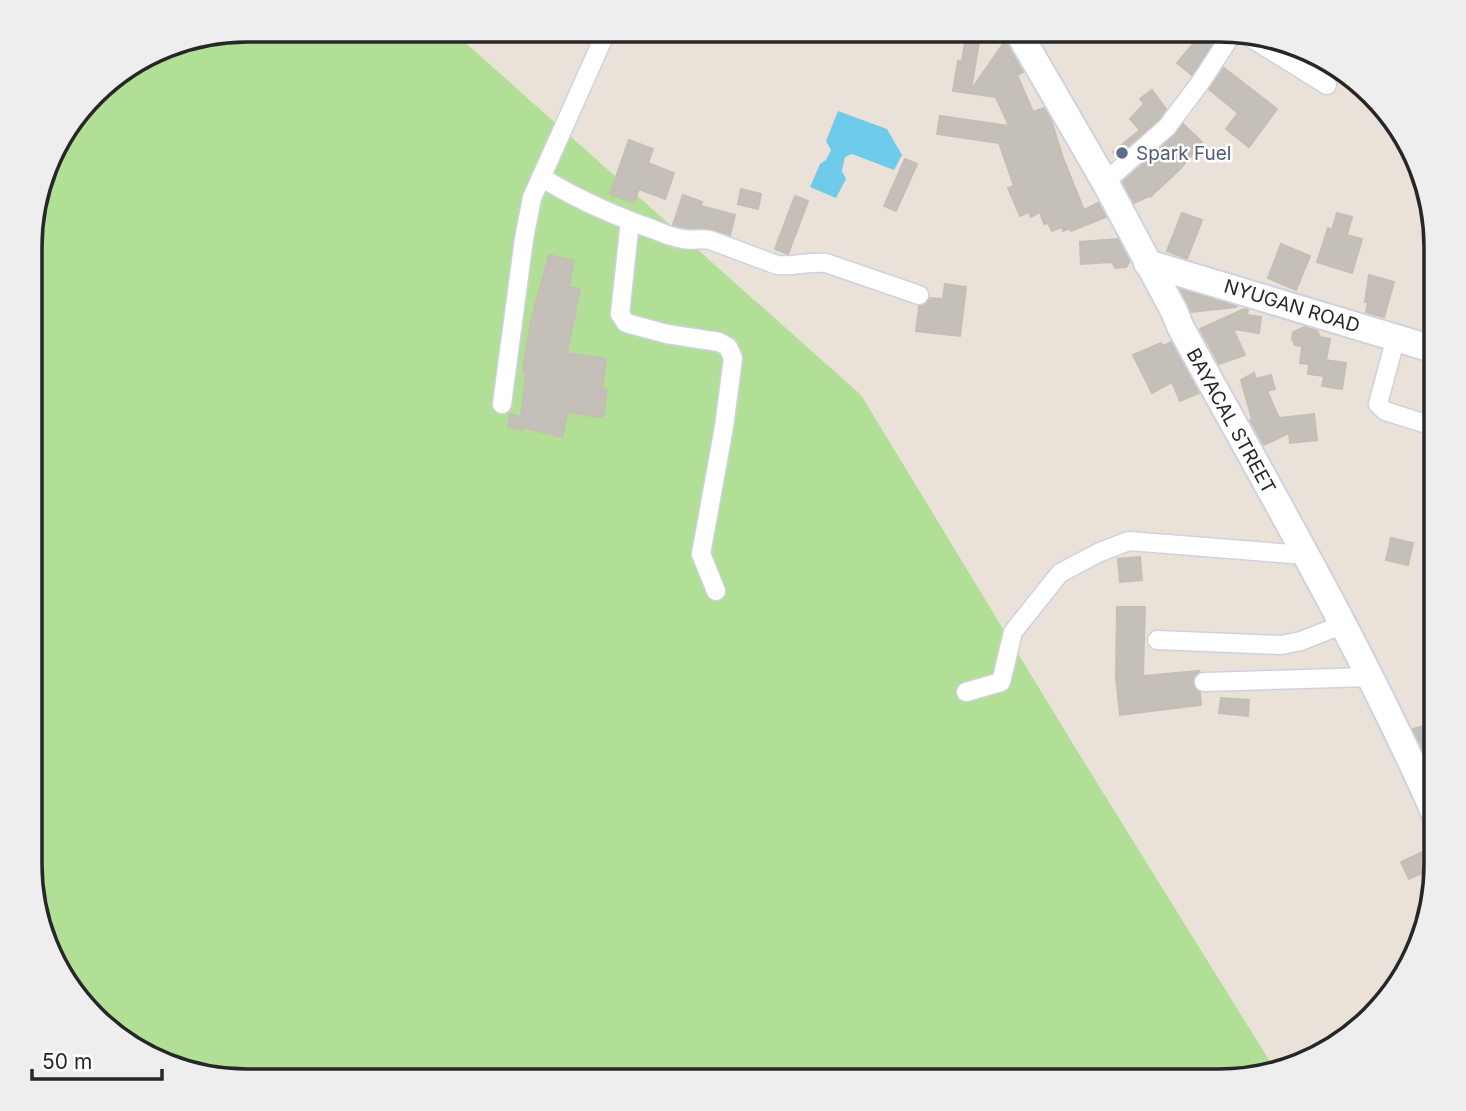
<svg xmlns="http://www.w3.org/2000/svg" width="1466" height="1111" font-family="Inter,sans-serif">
<rect width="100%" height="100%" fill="#eae2d9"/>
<polygon fill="#b1df96" points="247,30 451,30 861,395 1076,749 1274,1068 1219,1081 234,1081 164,1065 104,1027 52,960 30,878 32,219 59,139 104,84 177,41"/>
<polygon fill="#6eccea" points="838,111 887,129 902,155 894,170 852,154 845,157 842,171 846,179 836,198 810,187 820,164 826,160 831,150 826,141"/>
<g fill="#c5bfb9" stroke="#c5beb3" stroke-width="2">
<polygon points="967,30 981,30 971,90 1005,41 1023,72 1017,75 1033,112 1044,108 1051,120 1063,158 1084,210 1098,203 1106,217 1071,231 1070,228 1063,231 1062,227 1052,231 1048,223 1044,224 1040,212 1031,217 1029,212 1020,216 1008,188 1014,186 999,143 937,134 940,116 1009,126 996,97 953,91 958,61 962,61"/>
<polygon points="1205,30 1221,30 1192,75 1177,63"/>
<polygon points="1224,68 1277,109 1249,147 1226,129 1238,113 1209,89"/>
<polygon points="1152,90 1166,109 1159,119 1117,156 1113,152 1140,130 1130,119 1144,104 1140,99"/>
<polygon points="1183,124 1202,142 1181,168 1150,197 1149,196 1134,203 1123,182 1175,135"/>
<polygon points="629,140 653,149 648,163 674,173 665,199 639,189 634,203 610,194"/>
<polygon points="905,159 917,164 896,211 884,206"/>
<polygon points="741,189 761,194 758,209 738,204"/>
<polygon points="683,195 702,202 701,206 735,215 730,235 712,229 688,228 673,225"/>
<polygon points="795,196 808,201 788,254 775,249"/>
<polygon points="1182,213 1202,220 1187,259 1167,251"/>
<polygon points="1337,213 1352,217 1347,235 1362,239 1352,273 1317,262 1328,228 1332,230"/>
<polygon points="1118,239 1130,261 1126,267 1115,268 1112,262 1081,264 1080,242"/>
<polygon points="1281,244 1310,256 1296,290 1268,278"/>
<polygon points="549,255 574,261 569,287 580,289 567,353 606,359 602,389 607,390 603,418 568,412 562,437 522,427 522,430 508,427 510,414 521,417 526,372 523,371 530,325"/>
<polygon points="1369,275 1394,282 1384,317 1366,312 1368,302 1365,302"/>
<polygon points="945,284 966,287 960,336 916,331 919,306 926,304 930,298 943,299"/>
<polygon points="1180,289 1236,306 1236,307 1191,312"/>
<polygon points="1244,309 1248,310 1247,315 1261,317 1259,333 1233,329 1245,355 1219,364 1200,329"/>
<polygon points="1305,327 1317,331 1320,337 1330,339 1326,360 1346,363 1342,389 1322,386 1324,376 1308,374 1309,364 1300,363 1302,346 1295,345 1292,339 1293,332"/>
<polygon points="1171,342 1199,393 1180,401 1172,382 1152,393 1133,355 1161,343 1163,346"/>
<polygon points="1254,373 1256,379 1271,375 1275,389 1267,391 1279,418 1314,414 1317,440 1290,443 1289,433 1264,445 1250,420 1252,419 1241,380"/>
<polygon points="1391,538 1413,543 1408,565 1386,560"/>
<polygon points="1140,557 1142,580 1120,582 1118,559"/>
<polygon points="1117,607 1145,607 1143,676 1199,671 1193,683 1195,689 1200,693 1201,705 1120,715 1116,677"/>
<polygon points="1221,698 1249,700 1248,716 1219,713"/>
<polygon points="1436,723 1436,750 1425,753 1413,729"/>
<polygon points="1427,850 1435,867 1409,879 1401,862"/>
</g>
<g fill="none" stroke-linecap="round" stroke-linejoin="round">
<g stroke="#ced2e0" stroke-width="21">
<g id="street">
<polyline points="1243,33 1327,85"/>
<path d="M541 177C573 197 606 212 641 225 655 229 668 237 683 239 692 241 700 238 710 240L777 265C794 267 809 261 826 263L919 295"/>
<polyline points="1105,182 1167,127 1200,83 1234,31"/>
<polyline points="630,221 620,314 626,323 667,334 719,342 728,347 733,358 724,427 701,554 716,591"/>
<polyline points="1396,337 1378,404 1385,411 1436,427"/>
<polyline points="502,404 524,239 532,198 607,30"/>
<polyline points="1157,640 1281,645 1301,641 1344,624"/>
<polyline points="1204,682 1370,677"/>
<polyline points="966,692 1001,682 1013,632 1060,573 1100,552 1129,541 1305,555"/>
</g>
</g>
<g stroke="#ced2e0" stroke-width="30">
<g id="secondary">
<path d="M1017 30 1105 182 1174 311 1181 328C1269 489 1362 648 1436 816"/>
<polyline points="1147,263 1436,350"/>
</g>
</g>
<use href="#street" stroke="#fff" stroke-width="18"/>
<use href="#secondary" stroke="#fff" stroke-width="26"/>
</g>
<circle fill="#5c6f8a" stroke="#fff" stroke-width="2.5" cx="1122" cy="153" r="7"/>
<g text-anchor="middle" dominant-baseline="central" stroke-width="5" stroke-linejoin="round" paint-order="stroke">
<g font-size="19" fill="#4e5e75" stroke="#fff" text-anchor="start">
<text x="1136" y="153">Spark Fuel</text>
</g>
<g font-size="19" fill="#272727" stroke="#fff">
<text transform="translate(1292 306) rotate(17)">NYUGAN ROAD</text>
<text transform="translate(1231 421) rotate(61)">BAYACAL STREET</text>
</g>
</g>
<path d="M0 0H1466V1111H0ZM247 42H1219A205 205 0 0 1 1424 247V864A205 205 0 0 1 1219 1069H247A205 205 0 0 1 42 864V247A205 205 0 0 1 247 42Z" fill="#eee" fill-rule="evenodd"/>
<path fill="none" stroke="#272727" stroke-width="3.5" d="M247 42H1219A205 205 0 0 1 1424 247V864A205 205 0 0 1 1219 1069H247A205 205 0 0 1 42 864V247A205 205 0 0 1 247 42Z"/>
<path d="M32 1069v10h130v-10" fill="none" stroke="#272727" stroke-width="3.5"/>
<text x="42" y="1069" font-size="21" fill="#272727" stroke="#ffffff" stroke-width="5" paint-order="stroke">50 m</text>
</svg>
